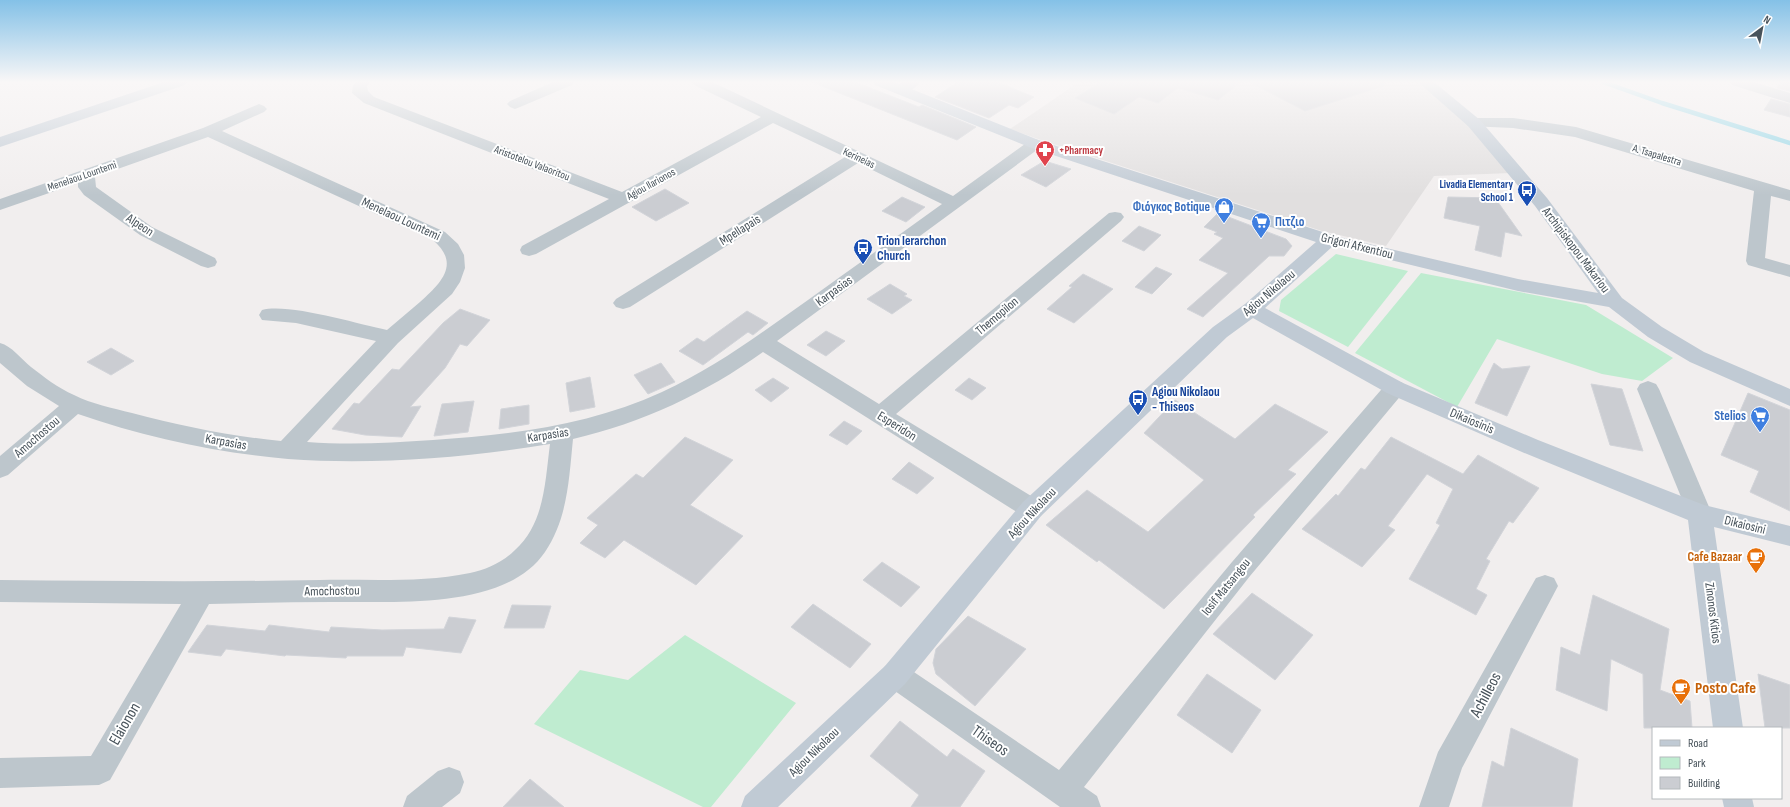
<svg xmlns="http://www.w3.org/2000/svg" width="1790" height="807" font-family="'Sofia Sans Condensed',sans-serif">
<rect width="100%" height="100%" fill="#f1eeee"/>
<polygon fill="#e1dfdf" points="1079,82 1418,82 1456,112 1511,173 1434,176 1386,246 1322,231 1041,140 1010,129"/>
<g fill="#bfecd0">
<polygon points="1336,254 1408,271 1348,347 1279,311 1281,300"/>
<polygon points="1421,273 1586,305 1673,358 1642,381 1602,374 1497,339 1457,407 1355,353"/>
<polygon points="685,635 796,703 711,807 703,807 534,724 580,670 628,680"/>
</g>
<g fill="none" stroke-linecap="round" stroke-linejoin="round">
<polyline stroke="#8fd5e6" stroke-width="4.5" points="1603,82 1662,103 1790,143"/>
</g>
<g fill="#cbcdd2" stroke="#d2d4d9">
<polygon points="812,82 855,82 919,107 922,105 976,127 957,140"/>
<polygon points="958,82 997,82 1034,97 1018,108 1009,105 989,118 935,97"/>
<polygon points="1101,82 1241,82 1218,100 1178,88 1158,103 1139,97 1114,114 1075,98"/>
<polygon points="1249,82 1383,82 1384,86 1305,111"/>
<polygon points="1781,82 1790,82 1790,91 1777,88"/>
<polygon points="1771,99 1790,104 1790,117 1764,110"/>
<polygon points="1048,162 1071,169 1046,187 1021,175 1041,163"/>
<polygon points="665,189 689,203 656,221 632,207"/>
<polygon points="902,197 925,207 906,222 882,211"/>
<polygon points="1448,197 1495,198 1522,236 1505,232 1501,257 1475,250 1480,226 1444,218"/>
<polygon points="1218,213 1286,239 1292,246 1284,256 1269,256 1203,317 1187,309 1228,273 1199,260 1223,238 1214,234 1217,232 1204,227"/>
<polygon points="1139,226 1161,235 1144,251 1122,241"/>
<polygon points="1156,267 1172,274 1152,294 1135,287"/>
<polygon points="1083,274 1113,289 1074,323 1047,309 1072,287 1069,286"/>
<polygon points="890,284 907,294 904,296 912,300 892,314 867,299"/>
<polygon points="460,309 490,320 467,346 460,344 445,368 410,407 421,406 402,437 365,435 332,429 354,403 359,404 392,369 399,370 443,323"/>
<polygon points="747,311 768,323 753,335 748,332 703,365 679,351 697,338 704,342"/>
<polygon points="826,331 845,341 826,356 807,345"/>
<polygon points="111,348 134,361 111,375 87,362"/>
<polygon points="661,363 675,382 648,394 634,375"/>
<polygon points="1494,363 1502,369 1530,366 1507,416 1475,403"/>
<polygon points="590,377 595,407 570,412 566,383"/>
<polygon points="773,378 789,388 771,402 755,390"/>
<polygon points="969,378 986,388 972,400 955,390"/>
<polygon points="1591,384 1622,389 1643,451 1610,445"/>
<polygon points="1748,393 1790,410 1790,511 1750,492 1759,471 1721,455"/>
<polygon points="1175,400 1235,439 1275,404 1328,432 1288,470 1296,474 1253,515 1255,517 1164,609 1099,560 1097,562 1046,525 1087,490 1148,532 1204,480 1144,433"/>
<polygon points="474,401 468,432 434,436 442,404"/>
<polygon points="529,405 529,424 499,429 501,409"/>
<polygon points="844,421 862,431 847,445 829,435"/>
<polygon points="685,437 733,460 690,505 743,536 696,585 624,540 605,558 580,543 598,525 587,518 636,474 643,478"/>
<polygon points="1391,437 1463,474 1478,455 1539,488 1513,523 1509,521 1486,559 1490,561 1476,589 1487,595 1476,615 1409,579 1440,525 1436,523 1453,489 1427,474 1388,526 1395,530 1362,567 1302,529 1336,494 1338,496 1361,468 1365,470"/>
<polygon points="909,462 934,478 917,494 892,479"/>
<polygon points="882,562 920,587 901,607 863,580"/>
<polygon points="1252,593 1313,635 1275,680 1213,634"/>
<polygon points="1593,595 1669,629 1660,690 1690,701 1692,728 1644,728 1643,674 1611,659 1607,711 1556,690 1561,647 1580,655"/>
<polygon points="813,604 871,644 850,668 791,627"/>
<polygon points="512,605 551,606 544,628 504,628"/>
<polygon points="968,616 1026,649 975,706 936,674 933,663 936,649"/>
<polygon points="449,617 476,620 461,653 406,647 403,656 347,656 346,658 286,655 285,656 226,649 221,656 188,652 207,625 265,631 269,625 329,632 331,627 382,630 444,629"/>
<polygon points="1207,674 1261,710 1232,753 1177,715"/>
<polygon points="1758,674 1790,685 1790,728 1765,728"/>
<polygon points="900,721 947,757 953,749 985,771 960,807 911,807 919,795 870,756"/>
<polygon points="1511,728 1578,759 1572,807 1482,807 1492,761 1504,767"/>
<polygon points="530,779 564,807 503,807"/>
</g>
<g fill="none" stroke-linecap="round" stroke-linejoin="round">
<g fill="#bdc6cc" fill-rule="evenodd">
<path d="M355 82H370L367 86 368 91 374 97 622 192 761 117 694 85 692 82H712L953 196 1029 141 1035 139 1041 141 1043 144 1041 147 777 341 879 404 1109 213 1115 212 1121 213 1124 217 1121 221 896 414 1041 502 1044 509 1041 516 1032 519 1023 516 763 352C706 393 642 423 573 439 569 478 568 518 545 552 505 611 393 601 331 602 290 602 250 603 209 604L110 780 99 785 0 788V758L91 756 181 604 0 602V580C107 581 213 582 320 580 370 579 421 583 470 573 486 570 503 562 515 550 545 523 545 481 550 444 464 458 374 465 288 459 218 453 144 437 78 414L8 475 0 478V456L59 406 27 386 0 363V343C12 346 21 359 31 367 44 377 58 388 74 395 92 404 112 408 132 413 181 426 230 436 281 441L376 341 296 323 262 320 259 315 262 310C289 303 357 324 387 330 398 321 409 311 420 302 441 283 461 264 433 240L208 137 95 177 96 187 152 227 215 258 217 262 215 266 208 268 201 266 140 235 84 195 78 187V183L0 210V199L203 128 259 104 264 106 267 109 264 112 222 131 445 232 458 244 464 255 465 268 460 282 452 294 398 343 307 442C349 445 391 443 433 440 512 435 590 425 662 392 715 368 761 333 808 300 852 268 898 236 942 204L858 163 630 307 623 309 616 307 613 303 616 299 845 157 773 123 536 254 529 256 522 254 520 250 522 246 609 199 364 103 352 93 353 86Z"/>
<polygon points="553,82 574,82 572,85 520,107 515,109 510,107 507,104 510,101"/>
<path d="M902 82H920C915 90 904 95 895 93L892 90Z"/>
<polygon points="1730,82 1754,82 1790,93 1790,103 1732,85"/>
<polygon points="1474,118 1513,118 1576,127 1790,190 1790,201 1771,196 1765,258 1790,265 1790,277 1748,265 1746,261 1754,191 1575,137 1513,128 1468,126 1466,123 1468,120"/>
<polygon points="1395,380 1403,383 1406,388 1403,393 1250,576 1084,787 1097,796 1101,807 1060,807 885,684 881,675 885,666 895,662 905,666 1059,770 1232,562 1387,383"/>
<polygon points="1648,381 1656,384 1659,389 1712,514 1709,521 1700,524 1691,521 1688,514 1637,389 1640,384"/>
<polygon points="1545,575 1554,578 1558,586 1462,768 1449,807 1419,807 1438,752 1536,578"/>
<polygon points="449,767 460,771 464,782 460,793 442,807 403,807 407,796 438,771"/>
</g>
<g fill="#c0cad4" fill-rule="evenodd">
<polygon points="164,82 187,82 185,85 0,147 0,137"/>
<polygon points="873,82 894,82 1041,141 1335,236 1518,279 1598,293 1535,206 1468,126 1418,82 1434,82 1480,120 1547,198 1622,298 1662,327 1704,352 1790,389 1790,406 1690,362 1648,337 1609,307 1518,291 1333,246 1265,308 1403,383 1538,440 1704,505 1790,526 1790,546 1714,527 1743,728 1713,728 1688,520 1522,452 1387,393 1253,318 1227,337 1041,516 905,684 778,807 741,807 745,796 885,666 1023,502 1213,327 1245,304 1316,242 1029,147 875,85"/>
<polygon points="1722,798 1752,798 1754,807 1724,807"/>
</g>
</g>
<linearGradient id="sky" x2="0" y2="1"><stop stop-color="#84c1e7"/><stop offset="0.42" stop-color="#f9f7f7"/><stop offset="1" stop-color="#f9f7f7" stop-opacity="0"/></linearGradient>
<rect width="1790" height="195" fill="url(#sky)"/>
<defs>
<g id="pharmacy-pin" transform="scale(1)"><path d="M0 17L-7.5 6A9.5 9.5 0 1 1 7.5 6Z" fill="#e0444e" stroke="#fff"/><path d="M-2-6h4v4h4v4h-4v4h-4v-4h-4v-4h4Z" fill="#fff"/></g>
<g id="bus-pin" transform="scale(1)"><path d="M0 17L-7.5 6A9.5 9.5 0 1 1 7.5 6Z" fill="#1a4fb4" stroke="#fff"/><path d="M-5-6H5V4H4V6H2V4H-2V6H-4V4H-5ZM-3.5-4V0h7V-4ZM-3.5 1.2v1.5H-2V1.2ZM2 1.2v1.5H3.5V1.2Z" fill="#fff"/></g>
<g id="shop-pin" transform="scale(1)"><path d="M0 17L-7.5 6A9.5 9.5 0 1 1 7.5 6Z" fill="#3f7fe0" stroke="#fff"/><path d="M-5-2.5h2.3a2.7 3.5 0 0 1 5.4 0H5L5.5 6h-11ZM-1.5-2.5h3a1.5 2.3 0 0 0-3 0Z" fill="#fff"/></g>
<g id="supermarket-pin" transform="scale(1)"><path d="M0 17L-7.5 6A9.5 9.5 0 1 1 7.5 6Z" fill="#3f7fe0" stroke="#fff"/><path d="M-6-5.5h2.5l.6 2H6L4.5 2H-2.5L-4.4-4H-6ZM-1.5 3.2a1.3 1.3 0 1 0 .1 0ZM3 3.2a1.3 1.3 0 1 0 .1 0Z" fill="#fff"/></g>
<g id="cafe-pin" transform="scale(1)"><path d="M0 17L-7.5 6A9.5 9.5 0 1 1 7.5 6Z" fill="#e8710a" stroke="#fff"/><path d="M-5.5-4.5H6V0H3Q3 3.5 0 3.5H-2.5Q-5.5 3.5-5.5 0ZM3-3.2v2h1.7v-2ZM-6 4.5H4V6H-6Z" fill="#fff"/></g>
</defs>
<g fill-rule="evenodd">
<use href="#pharmacy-pin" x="1045" y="150"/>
<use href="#bus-pin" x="1527" y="190"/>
<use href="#shop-pin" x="1224" y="207"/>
<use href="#supermarket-pin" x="1261" y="222"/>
<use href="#bus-pin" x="863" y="248"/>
<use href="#bus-pin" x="1138" y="399"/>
<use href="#supermarket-pin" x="1760" y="416"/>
<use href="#cafe-pin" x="1756" y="557"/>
<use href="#cafe-pin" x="1681" y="688"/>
</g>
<g text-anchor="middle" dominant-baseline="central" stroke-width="4" stroke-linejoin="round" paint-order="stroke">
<g font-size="11" font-weight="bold" fill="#be3a42" stroke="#fff" text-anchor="start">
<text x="1059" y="150">+Pharmacy</text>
</g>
<g font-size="11" fill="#47525a" stroke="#fff">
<text transform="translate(1657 155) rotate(17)">A. Tsapalestra</text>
<text transform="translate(859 158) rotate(25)">Kerineias</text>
<text transform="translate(532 163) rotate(21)">Aristotelou Valaoritou</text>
<text transform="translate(82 176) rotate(-19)">Menelaou Lountemi</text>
<text transform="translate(651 184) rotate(-29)">Agiou Ilarionos</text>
</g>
<g font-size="11" font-weight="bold" fill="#164399" stroke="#fff" text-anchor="end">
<text x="1513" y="184">Livadia Elementary<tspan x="1513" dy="13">School 1</tspan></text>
</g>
<g font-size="13" font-weight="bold" fill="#366cbe" stroke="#fff" text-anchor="end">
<text x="1210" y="207">Φιόγκος Botique</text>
<text x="1275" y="222" text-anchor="start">Πιτζιο</text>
<text x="1746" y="416">Stelios</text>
</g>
<g font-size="13" fill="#47525a" stroke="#fff">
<text transform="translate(401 219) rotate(25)">Menelaou Lountemi</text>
<text transform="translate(140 225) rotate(33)">Alpeon</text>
<text transform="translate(740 230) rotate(-32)">Mpellapais</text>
<text transform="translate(1357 246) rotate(14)">Grigori Afxentiou</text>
<text transform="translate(1576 250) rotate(53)">Archipiskopou Makariou</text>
<text transform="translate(834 291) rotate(-36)">Karpasias</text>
<text transform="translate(1269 293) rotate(-40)">Agiou Nikolaou</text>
<text transform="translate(997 316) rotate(-40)">Themopilon</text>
<text transform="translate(1472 421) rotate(23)">Dikaiosinis</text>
<text transform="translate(897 426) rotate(32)">Esperidon</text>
<text transform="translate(548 435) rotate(-9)">Karpasias</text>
<text transform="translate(37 437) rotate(-41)">Amochostou</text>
<text transform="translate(226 442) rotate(10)">Karpasias</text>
<text transform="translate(1032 513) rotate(-47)">Agiou Nikolaou</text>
<text transform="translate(1745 525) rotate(14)">Dikaiosini</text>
<text transform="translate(1226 587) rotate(-51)">Iosif Matsangou</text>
<text transform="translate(332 591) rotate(-1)">Amochostou</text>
<text transform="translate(1713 613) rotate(83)">Zinonos Kitios</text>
<text transform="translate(814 752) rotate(-44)">Agiou Nikolaou</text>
</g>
<g font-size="13" font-weight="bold" fill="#164399" stroke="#fff" text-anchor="start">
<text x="877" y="241">Trion Ierarchon<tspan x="877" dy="15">Church</tspan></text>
<text x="1152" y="392">Agiou Nikolaou<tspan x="1152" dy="15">- Thiseos</tspan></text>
</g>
<g font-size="13" font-weight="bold" fill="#c56008" stroke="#fff" text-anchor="end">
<text x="1742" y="557">Cafe Bazaar</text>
</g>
<g font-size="16" font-weight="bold" fill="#c56008" stroke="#fff" text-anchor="start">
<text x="1695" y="688">Posto Cafe</text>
</g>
<g font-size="16" fill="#47525a" stroke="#fff">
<text transform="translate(1486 695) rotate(-62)">Achilleos</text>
<text transform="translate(125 724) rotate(-60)">Elaionon</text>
<text transform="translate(990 741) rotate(35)">Thiseos</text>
</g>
</g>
<rect x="1652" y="727" width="130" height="72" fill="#ffffff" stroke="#b5babd"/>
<rect x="1660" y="740" width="20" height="6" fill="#c0cad4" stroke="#b5babd"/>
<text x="1688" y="747" font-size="12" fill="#47525a">Road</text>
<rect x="1660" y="757" width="20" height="12" fill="#bfecd0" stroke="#b5babd"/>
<text x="1688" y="767" font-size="12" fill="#47525a">Park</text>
<rect x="1660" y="777" width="20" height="12" fill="#cbcdd2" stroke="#b5babd"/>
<text x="1688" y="787" font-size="12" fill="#47525a">Building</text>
<g transform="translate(1762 28) rotate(32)" stroke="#ffffff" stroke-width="3" paint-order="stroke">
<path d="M0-3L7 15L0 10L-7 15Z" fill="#47525a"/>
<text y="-6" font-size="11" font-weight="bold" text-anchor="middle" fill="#47525a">N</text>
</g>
</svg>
